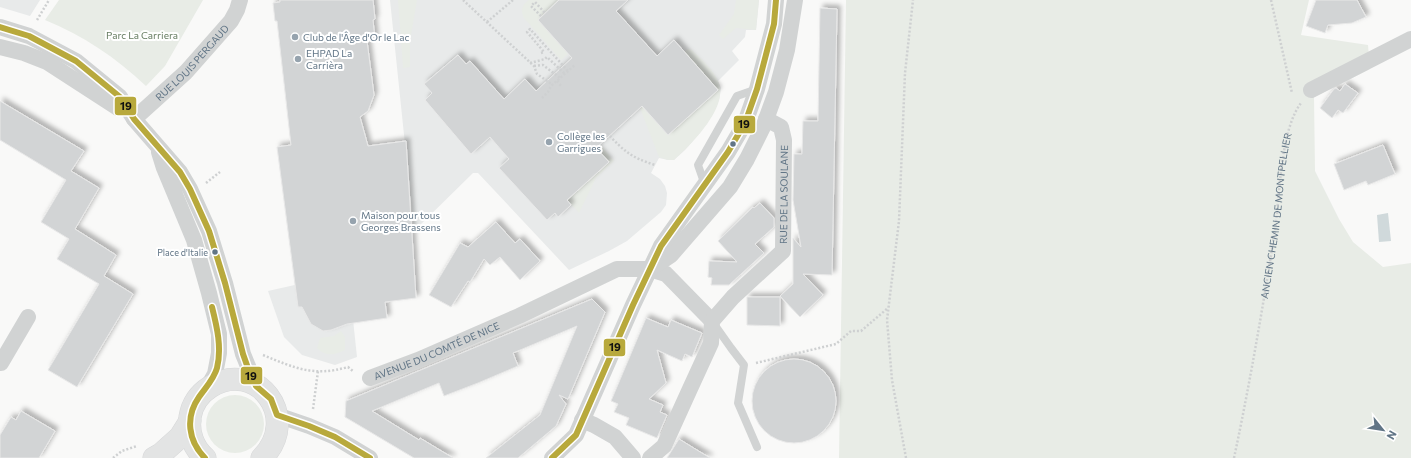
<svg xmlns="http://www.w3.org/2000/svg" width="1411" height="458" font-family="Commissioner,sans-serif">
<defs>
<filter id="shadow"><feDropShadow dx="3.5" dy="-3.5" stdDeviation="2" flood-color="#0004"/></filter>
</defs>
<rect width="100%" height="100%" fill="#f9f9f8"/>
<g fill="#e8eaea">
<polygon points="0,0 40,0 30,16 0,7"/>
<polygon points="390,0 759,0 756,30 746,30 745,37 732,51 739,60 718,81 721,88 719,100 713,114 699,134 685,150 674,160 668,160 659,158 651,173 660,179 665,186 667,193 666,205 661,212 627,241 609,251 569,270 478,173 473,173 414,231"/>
<polygon points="348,273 357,357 335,365 302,355 284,337 268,291"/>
</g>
<g fill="#e8ece6">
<path d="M59 0H203L165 66 146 86C115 57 84 36 45 20Z"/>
<polygon points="398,0 417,0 410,41 410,67 403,68"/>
<path d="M529 0H559L538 20 568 54 561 60 524 18C520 10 522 5 529 0Z"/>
<polygon points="736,0 759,0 756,30 736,28 723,39 719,35 734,14"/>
<polygon points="846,0 1309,0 1301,35 1368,45 1370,69 1314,97 1315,171 1339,219 1353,242 1383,267 1411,263 1411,458 839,458"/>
<path d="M688 49 692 50C701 59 713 69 718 81 730 106 692 144 674 160H668L659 157 640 108 642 106 668 135 718 90 684 52Z"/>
<polygon points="600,144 614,161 596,178 579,213 567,200 609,162 596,148"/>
<path d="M341 331 345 337V350C335 355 326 357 317 348L320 338 334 336Z"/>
<circle cx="235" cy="424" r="29"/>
</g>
<polygon fill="#d0d9db" points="1388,213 1391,241 1379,242 1377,215"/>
<g fill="#d2d4d5" stroke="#e8e8e8" filter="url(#shadow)">
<polygon points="280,0 373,0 375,19 373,20 375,40 367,41 374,95 368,111 360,117 368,146 406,141 416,298 385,302 387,318 347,324 331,330 323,331 311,324 302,307 298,307 277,147 291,145 277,21 275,21 273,3 280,2"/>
<polygon points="559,0 628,0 616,11 657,56 674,40 718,90 668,135 642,106 596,148 609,162 567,200 571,205 558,217 555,213 547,220 499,168 509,159 490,137 471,154 425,100 432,93 424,84 458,55 466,64 470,61 504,99 525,79 536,91 572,58 538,20"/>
<polygon points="1316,0 1357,0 1366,17 1352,23 1328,25 1325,33 1306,26"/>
<polygon points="820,8 837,9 832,275 803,274 823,295 800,317 780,296 793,284 793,238 801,247 793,200 794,154 802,154 803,121 818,121"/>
<polygon points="1345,84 1358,93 1343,113 1338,110 1332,118 1320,108 1334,89 1336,88 1340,91"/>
<polygon points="0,101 84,151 71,171 99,188 75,229 116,255 104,276 133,294 77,387 48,370 99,284 57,259 69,239 41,222 66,180 0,140"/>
<polygon points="1383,145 1395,174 1368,185 1366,181 1344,190 1334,164"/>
<polygon points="760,203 774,218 774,227 755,244 764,253 729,285 711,285 712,278 708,277 709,261 737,262 718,241 753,207 754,208"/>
<polygon points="496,222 515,243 520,239 540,261 520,280 500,257 490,265 484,259 470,282 468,281 451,307 429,295 460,243 468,247"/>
<polygon points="747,297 780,297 780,326 747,325"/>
<polygon points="592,299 605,312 568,399 559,395 566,404 556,426 518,458 486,458 540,415 577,326 513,353 518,366 478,383 444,396 439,383 372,411 419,440 420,438 453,458 414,458 345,417 346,401"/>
<polygon points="646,318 668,327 671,320 702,333 692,357 685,354 682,361 657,350 666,383 649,399 663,405 660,412 667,415 657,438 626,425 629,418 614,412 618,404 611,401"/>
<circle cx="794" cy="401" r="42"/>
<polygon points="21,411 55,431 39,458 0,458 0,435 11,417 16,420"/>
<polygon points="679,439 710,458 667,458"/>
</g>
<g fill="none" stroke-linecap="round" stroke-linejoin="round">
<g stroke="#d6d7d8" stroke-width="23">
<g id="secondary">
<polyline points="154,458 161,454 180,437 190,421"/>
<path d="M205 458C193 448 188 432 190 417 192 405 199 394 210 387 256 358 302 417 262 458"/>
</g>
</g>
<g stroke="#ced0d1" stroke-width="2.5" stroke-dasharray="2 2" stroke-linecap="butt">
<polyline points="463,0 534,66 537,74 553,85"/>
<polyline points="1271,0 1292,93"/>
<polyline points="541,16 531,6 535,2 545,13"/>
<polyline points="37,20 49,0"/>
<polyline points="487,22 513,0"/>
<polyline points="541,53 544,52 527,32 530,29 568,71"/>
<polyline points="530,63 545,59 547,57 565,74"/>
<polyline points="534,66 543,65 560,78"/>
<polyline points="557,81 561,86"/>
<polyline points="542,98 548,92 551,86 575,65"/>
<path d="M607 133C624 151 630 157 655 165"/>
<polyline points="206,183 220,172"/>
<path d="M263 355C295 368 313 377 348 367L354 372"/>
<polyline points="756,363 836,344 851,331 861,331 888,308"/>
<polyline points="313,409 318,371"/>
<polyline points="113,458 122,451 137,446"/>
<polyline points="906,458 892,380 887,320 899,221 905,73 913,0"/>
<path id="s1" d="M1234 458C1250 383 1263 306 1275 230 1280 195 1280 131 1301 103"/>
</g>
<g stroke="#d1d3d3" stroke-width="8">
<polyline points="705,185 698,165 737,96 757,89"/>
<polyline points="714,324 731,348 744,365 738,403 757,447"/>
</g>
<g stroke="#d1d3d3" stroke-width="16">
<polyline points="0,27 29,36 76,61 120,97 134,119 180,172 190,189 209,231 225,283 243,354 256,386"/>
<polyline points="0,47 24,53 47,62 118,108"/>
<polyline points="1311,90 1411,39"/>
<path id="s2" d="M134 119 186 72 231 21 237 10 240 0"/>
<polyline points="159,152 164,168 194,240 209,293 219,334 219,353 215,374 206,390"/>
<polyline points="650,269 666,274 712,321"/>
<polyline points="0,362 1,363 28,317"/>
<path id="s3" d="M370 378 418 360 519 316 617 269H650L671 255 730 187 747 159 764 125 776 92 787 50 795 0"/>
<polyline points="277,415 309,426 335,437 370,458"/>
<polyline points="582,420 594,425 615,437 633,458"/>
<polyline points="552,458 576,435 633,305 661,246 728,152 745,123 757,89 774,24 776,0"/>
<path id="s4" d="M650 458 664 446 689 391 711 343 712 321 733 297 783 251 784 140 781 127 766 119"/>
</g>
<use href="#secondary" stroke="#e3e4e4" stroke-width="22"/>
<g stroke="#fff" stroke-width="9">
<g id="bus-1">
<polyline points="0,27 29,36 76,61 120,97 134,119 180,172 190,189 209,231 225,283 243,354 249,371 256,386 271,399 277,415 309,426 335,437 370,458"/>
<path d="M205 458C188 441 185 417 199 397 206 387 214 379 217 368 222 348 217 327 212 307"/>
<polyline points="552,458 576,435 633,305 661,246 728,152 745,123 757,89 774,24 776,0"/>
</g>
</g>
<use href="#bus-1" stroke="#b8a93c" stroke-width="6"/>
</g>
<g fill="#96a3ae" stroke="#fff" stroke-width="1.5">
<circle cx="295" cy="37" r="4"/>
<circle cx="298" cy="59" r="4"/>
<circle cx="549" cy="142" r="4"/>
<circle cx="353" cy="221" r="4"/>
</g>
<g fill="#617586" stroke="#fff" stroke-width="1.5">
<circle cx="733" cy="144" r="3.5"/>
<circle cx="215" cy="252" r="3.5"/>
</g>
<g text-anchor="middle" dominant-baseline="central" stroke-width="4" stroke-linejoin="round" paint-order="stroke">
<g font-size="9" fill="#617586" stroke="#fff" text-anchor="end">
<text x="208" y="252">Place d'Italie</text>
</g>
<g font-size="10" fill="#667c61" stroke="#fff">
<text x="142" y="35">Parc La Carriera</text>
</g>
<g font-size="10" fill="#617586" stroke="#fff" text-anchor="start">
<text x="303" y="37">Club de l'Âge d'Or le Lac</text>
<text x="306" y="53">EHPAD La<tspan x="306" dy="12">Carrièra</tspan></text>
<text x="557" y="136">Collège les<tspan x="557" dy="12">Garrigues</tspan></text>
<text x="361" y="215">Maison pour tous<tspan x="361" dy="12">Georges Brassens</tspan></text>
</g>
<g font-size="10" fill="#617586" stroke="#fff">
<text stroke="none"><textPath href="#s2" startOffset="81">RUE LOUIS PERGAUD</textPath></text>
<text stroke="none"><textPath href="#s4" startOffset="310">RUE DE LA SOULANE</textPath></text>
<text stroke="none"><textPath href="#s1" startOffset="246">ANCIEN CHEMIN DE MONTPELLIER</textPath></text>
<text stroke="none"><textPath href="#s3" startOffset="72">AVENUE DU COMTÉ DE NICE</textPath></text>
</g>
</g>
<g stroke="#fff" stroke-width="1.5">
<rect x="114" y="96" width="23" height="20" rx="4" fill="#b8a93c"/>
<rect x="733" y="115" width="23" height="19" rx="4" fill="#b8a93c"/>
<rect x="603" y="338" width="23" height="19" rx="4" fill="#b8a93c"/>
<rect x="240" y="366" width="23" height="19" rx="4" fill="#b8a93c"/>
</g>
<g font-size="11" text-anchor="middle" font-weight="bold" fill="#111">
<text x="126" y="110">19</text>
<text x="744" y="128">19</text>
<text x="615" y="351">19</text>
<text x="251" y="380">19</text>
</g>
<g transform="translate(1383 430) rotate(120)" stroke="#ffffff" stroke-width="3" paint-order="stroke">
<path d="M0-3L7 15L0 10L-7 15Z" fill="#617586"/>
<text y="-6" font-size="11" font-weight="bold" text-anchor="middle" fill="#617586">N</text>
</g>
</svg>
